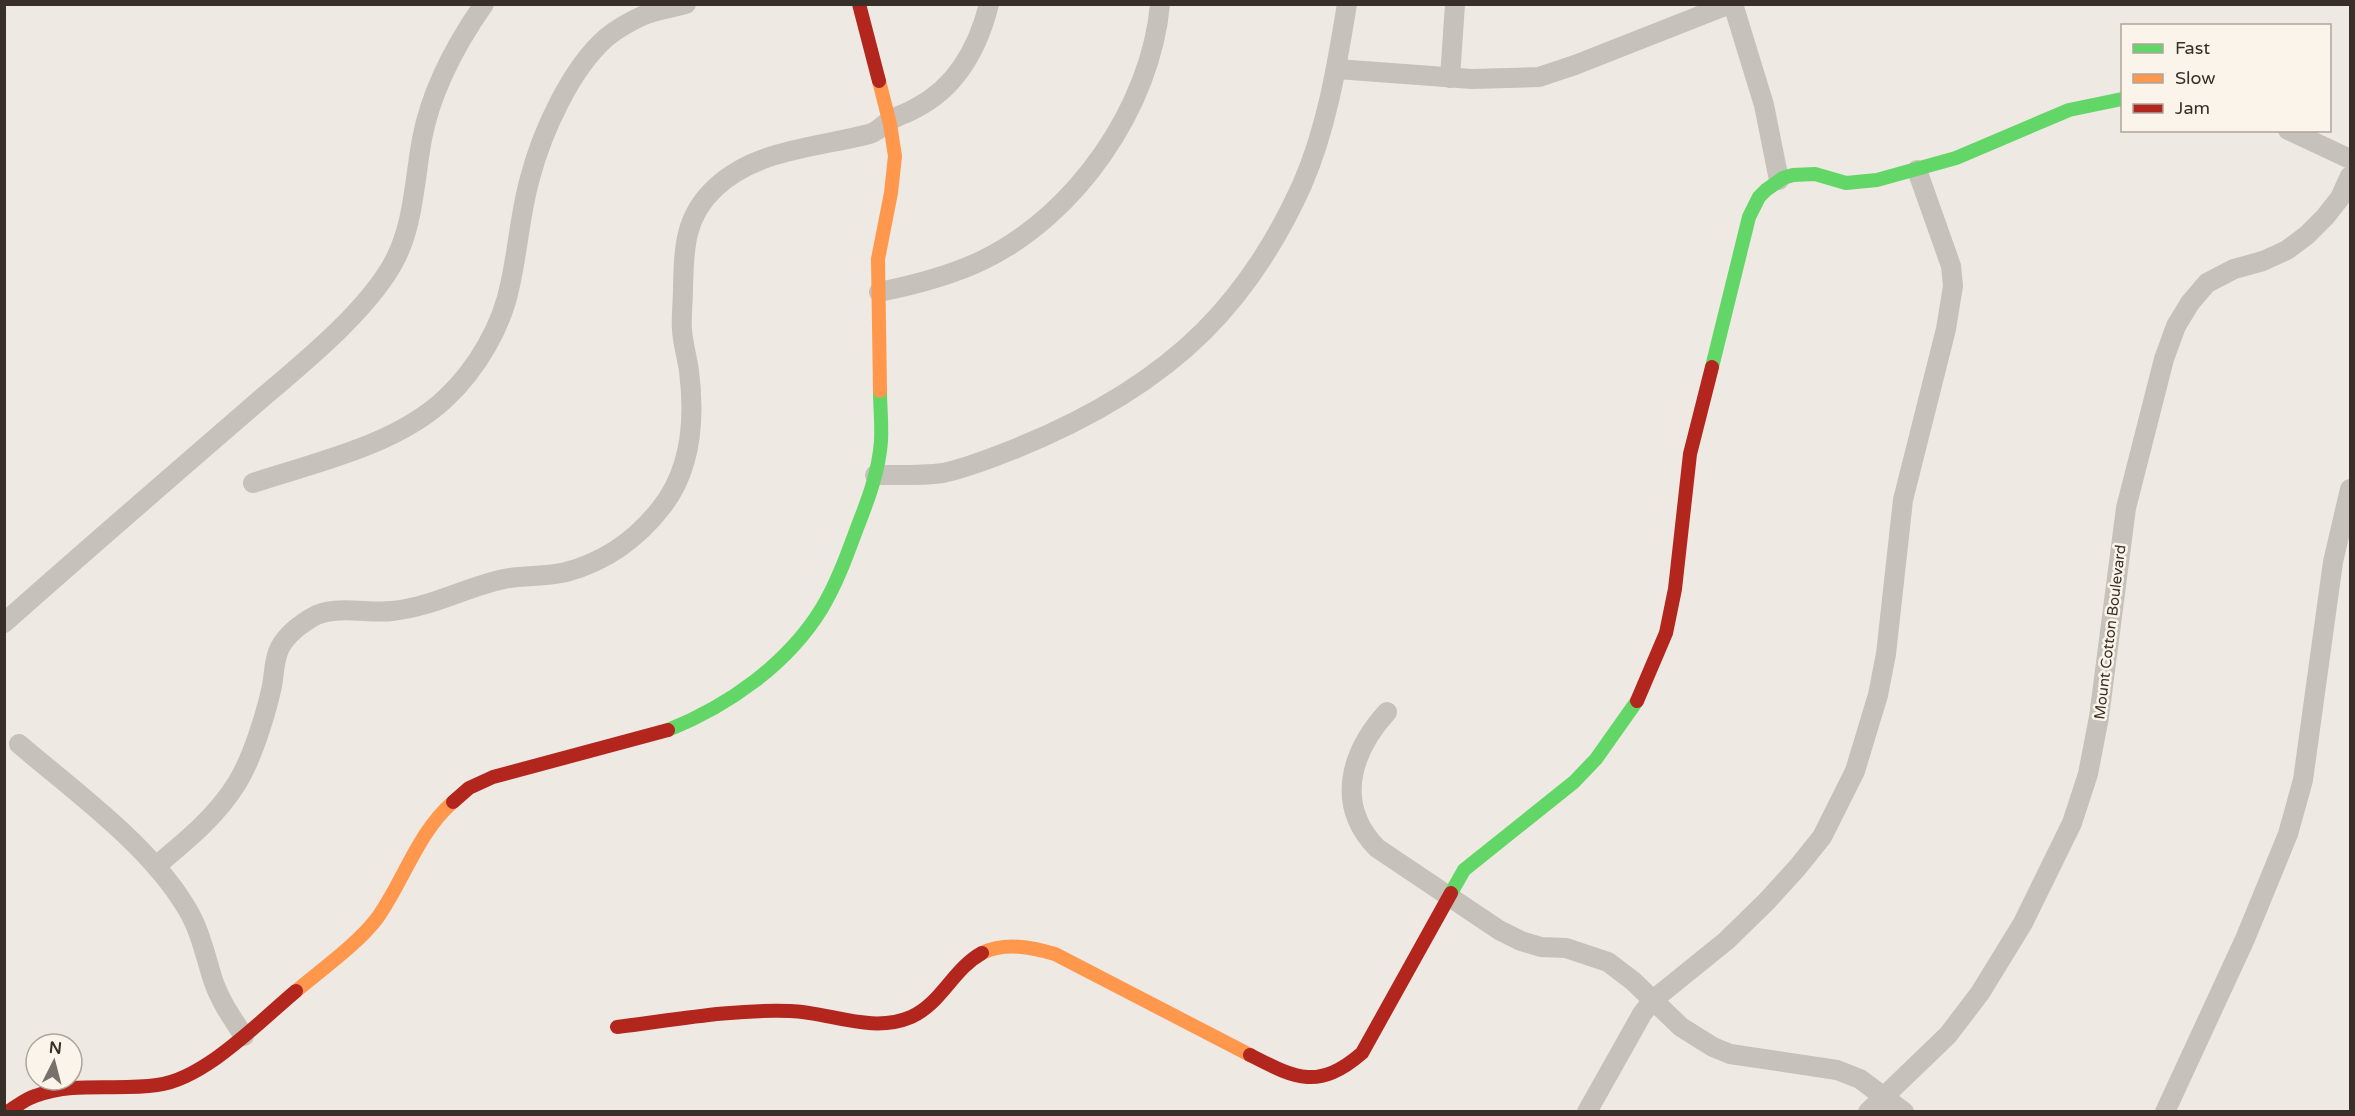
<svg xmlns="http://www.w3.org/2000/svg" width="2355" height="1116" font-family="'Varela Round',sans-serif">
<rect width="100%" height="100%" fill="#eee9e2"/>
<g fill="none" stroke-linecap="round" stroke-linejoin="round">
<g stroke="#c6c1bb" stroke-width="20">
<polyline points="1733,4 1764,105 1779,180"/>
<polyline points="1337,69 1472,79 1539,77 1575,65 1730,4"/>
<polyline points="1450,78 1455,4"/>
<polyline points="2288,130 2350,159"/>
<path d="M879 292C914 285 950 276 983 260 1076 215 1151 107 1160 4"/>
<path d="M875 475C898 475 920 476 943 473 967 468 989 459 1012 450 1082 422 1150 385 1204 331 1245 290 1278 238 1302 185 1327 128 1337 65 1347 4"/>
<path d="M253 483C316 462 397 445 446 398 477 369 502 326 510 285 518 250 520 213 530 178 542 132 571 68 607 37 617 29 631 21 642 16 655 10 672 8 686 4"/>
<path d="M4 623C85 551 166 481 247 411 294 370 360 319 391 267 414 228 414 182 422 139 431 91 456 44 484 4"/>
<path d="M1387 712C1350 753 1335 805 1377 848L1499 930 1521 941 1541 947 1566 948 1608 962 1633 981 1681 1027 1713 1047 1730 1054 1837 1070 1860 1079 1904 1112"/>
<path d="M19 744C74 791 149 845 186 907 200 929 205 955 213 980 220 1001 232 1018 244 1036"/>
<path d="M156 866C186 841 216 817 237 783 252 759 266 714 272 686 274 675 274 663 278 652 283 638 298 626 311 618 332 604 368 614 392 611 432 607 466 587 504 579 524 575 546 577 566 572 604 562 637 539 661 508 692 469 695 418 689 371 687 357 683 344 682 330 681 316 683 302 683 289 684 249 684 217 715 188 756 149 816 148 869 134 878 132 883 124 891 120 899 115 908 113 916 108 957 87 978 48 989 4"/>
<polyline points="1587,1112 1642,1014 1653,1000 1726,941 1767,901 1797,868 1822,837 1855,771 1878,695 1886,654 1903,500 1946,329 1953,286 1951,266 1917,170"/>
<polyline points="1868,1112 1948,1035 1980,993 2023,923 2072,823 2088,774 2099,717 2126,508 2164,359 2176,326 2190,303 2207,283 2234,269 2263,261 2287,250 2307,235 2325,217 2340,198 2350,176"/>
<polyline points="2165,1112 2245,939 2288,834 2303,780 2333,562 2350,489"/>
</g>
<g stroke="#63d668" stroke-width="14">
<polyline points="1712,367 1749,217 1759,197 1766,190 1783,178 1793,175 1815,174 1846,183 1877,180 1956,158 2069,110 2122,99"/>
<path d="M668 730C728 706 788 664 822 608 837 583 847 555 857 528 868 500 879 471 881 441 882 424 880 407 880 391"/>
<polyline points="1451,893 1464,870 1574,782 1596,759 1637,701"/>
</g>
<g stroke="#ff974d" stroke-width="14">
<polyline points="879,81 890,124 895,156 891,193 878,259 880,391"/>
<path d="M982 953C1005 942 1031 947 1055 954L1250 1055"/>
<path d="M296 991C321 970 359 943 378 917 404 880 418 832 453 802"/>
</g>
<g stroke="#b3261e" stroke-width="14">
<polyline points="859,4 879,81"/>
<polyline points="1637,701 1666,633 1675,589 1690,454 1712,367"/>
<polyline points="453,802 469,788 493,777 668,730"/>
<path d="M617 1027C674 1020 732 1009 790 1011 830 1012 871 1034 911 1017 941 1004 953 969 982 953"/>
<path d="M1250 1055C1295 1078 1318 1091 1362 1053L1451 893"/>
<path d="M7 1112C16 1107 25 1099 35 1096 76 1081 115 1091 157 1085 205 1079 260 1021 296 991"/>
</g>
</g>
<g text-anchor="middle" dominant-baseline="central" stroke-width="5" stroke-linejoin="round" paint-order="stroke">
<g font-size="15" fill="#382f29" stroke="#faf4ea">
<text transform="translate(2110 632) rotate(-83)">Mount Cotton Boulevard</text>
</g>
</g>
<rect width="2355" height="1116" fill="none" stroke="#382f29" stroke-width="12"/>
<rect x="2121" y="24" width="210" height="108" fill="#faf4ea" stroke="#aca59d" stroke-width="1.5"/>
<rect x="2133" y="44" width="30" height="9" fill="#63d668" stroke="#aca59d" stroke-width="1.5"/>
<text x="2175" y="54" font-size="18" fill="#382f29">Fast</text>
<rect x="2133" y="74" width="30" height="9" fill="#ff974d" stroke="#aca59d" stroke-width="1.5"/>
<text x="2175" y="84" font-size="18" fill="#382f29">Slow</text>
<rect x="2133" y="104" width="30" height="9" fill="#b3261e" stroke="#aca59d" stroke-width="1.5"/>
<text x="2175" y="114" font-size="18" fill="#382f29">Jam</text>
<g transform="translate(54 1062) rotate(6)"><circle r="28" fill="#faf4ea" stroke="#aca59d" stroke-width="1.5"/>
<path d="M0-4.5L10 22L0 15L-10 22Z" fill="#78706a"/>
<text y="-9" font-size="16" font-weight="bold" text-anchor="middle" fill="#382f29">N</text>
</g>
</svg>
